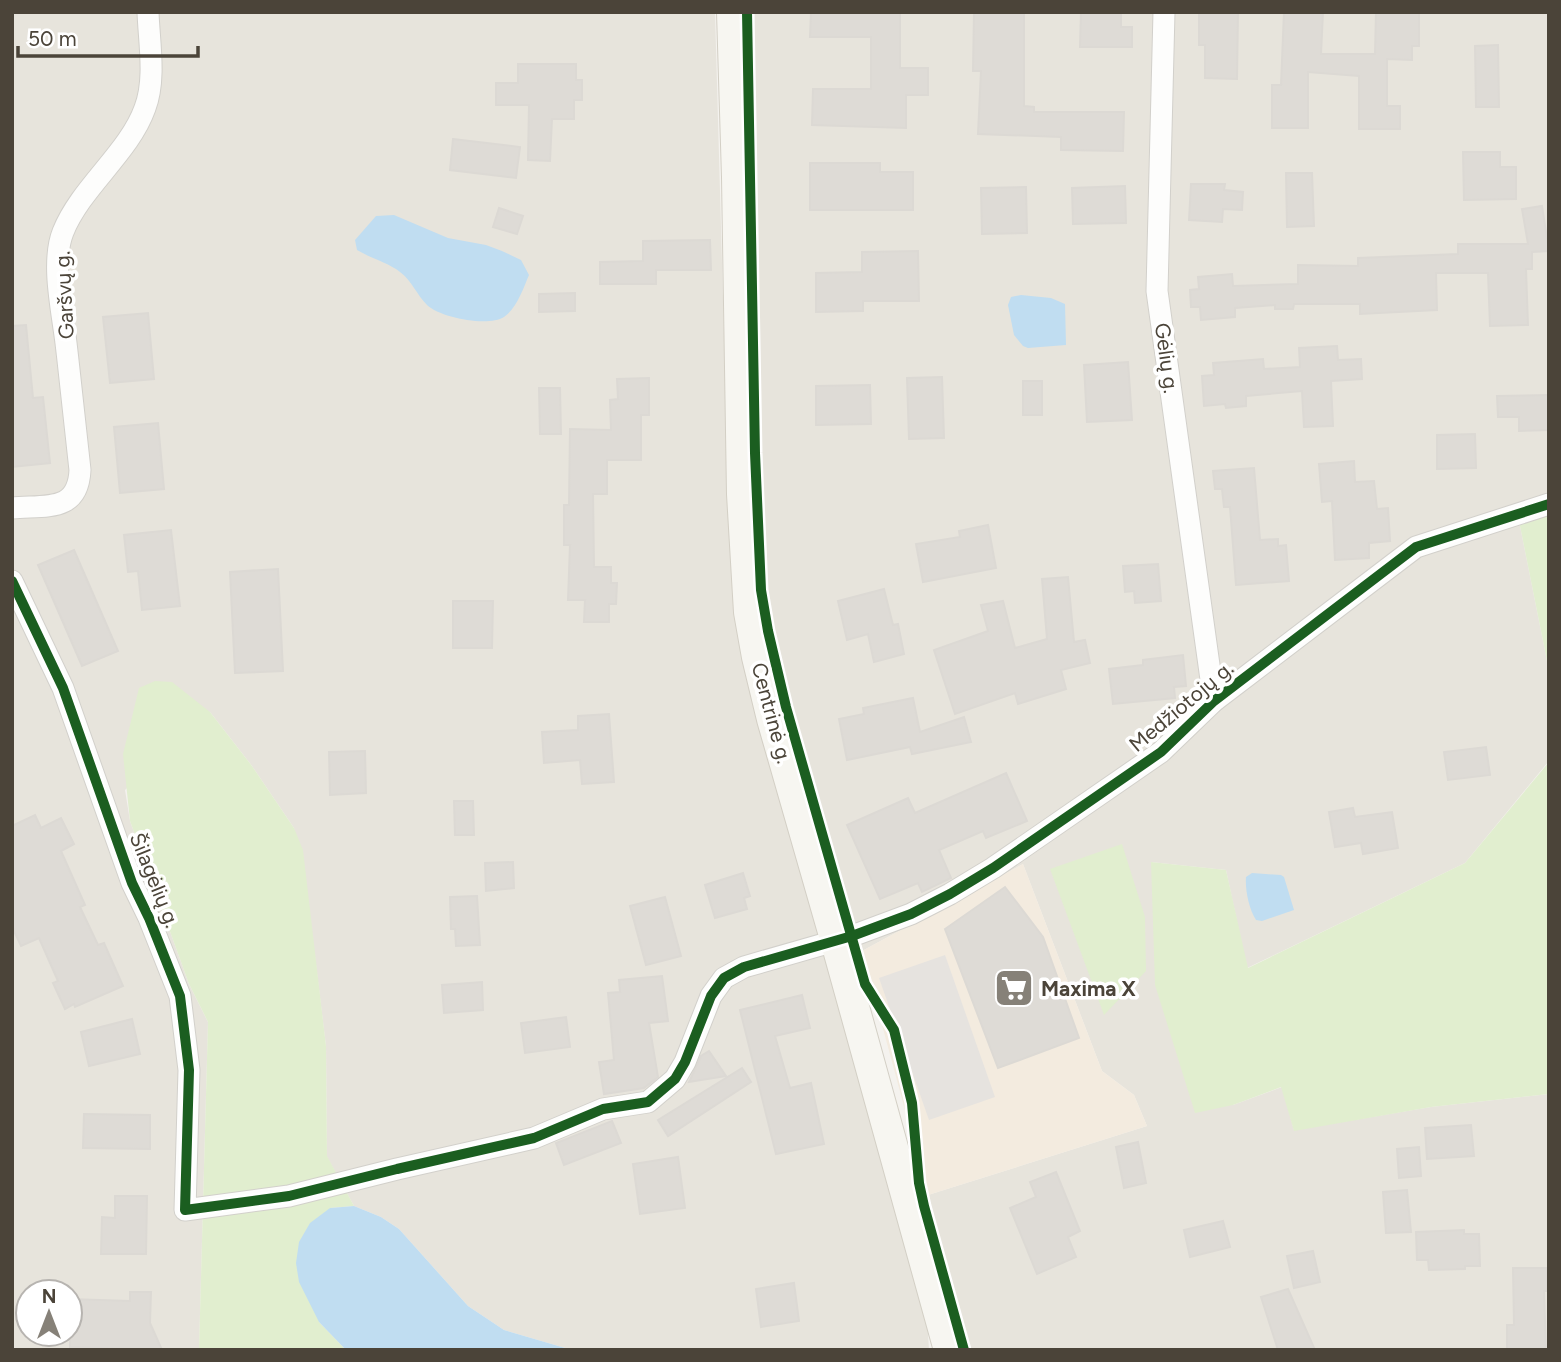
<svg xmlns="http://www.w3.org/2000/svg" width="1561" height="1362" font-family="Figtree,sans-serif">
<rect width="100%" height="100%" fill="#f4f2ee"/>
<g fill="#e7e4dc" fill-rule="evenodd">
<path d="M12 12H715L729 514 927 1317 929 1350H572L504 1330 468 1306 399 1229 381 1217 354 1206 327 1157 326 1046 315 957 294 828 252 766 210 712 125 790 130 821 189 984 208 1022 199 1350H12ZM28 1292H70V1334H28Z"/>
<polygon points="750,12 1549,12 1549,513 1519,521 1549,671 1548,762 1465,863 1247,968 1226,870 1151,862 1233,1105 1282,1087 1294,1130 1431,1107 1549,1094 1549,1350 971,1350 928,1195 1147,1126 1134,1095 1102,1071 1023,864 862,951 777,667 762,558"/>
</g>
<polygon fill="#f3ebdf" points="1023,864 1102,1071 1134,1095 1147,1126 928,1195 862,951"/>
<g fill="#e1eecf">
<polygon points="1549,513 1549,671 1519,521"/>
<polygon points="155,681 172,682 210,712 252,766 294,828 303,850 326,1046 327,1156 354,1206 330,1208 319,1322 346,1350 199,1350 208,1022 189,984 130,821 123,754 139,688"/>
<polygon points="1549,762 1549,1094 1431,1107 1294,1131 1281,1087 1233,1105 1195,1113 1155,985 1151,862 1226,870 1248,968 1465,863"/>
<polygon points="1122,844 1145,917 1146,971 1104,1015 1050,869"/>
</g>
<polygon fill="#e6e3df" points="945,955 995,1097 929,1120 879,978"/>
<g fill="#c0ddf1">
<path d="M394 215 448 238 486 245 502 251 521 260 529 275C523 289 517 308 504 317 488 327 441 318 427 305 417 295 412 281 400 272 389 263 370 258 357 250L355 240 376 216Z"/>
<polygon points="1021,295 1051,298 1065,304 1066,345 1028,348 1023,346 1014,335 1008,305 1011,297"/>
<path d="M1252 873 1281 875 1284 877 1294 910 1262 921 1256 920C1249 909 1245 890 1246 877Z"/>
<polygon points="354,1206 381,1217 399,1229 468,1306 504,1330 572,1350 346,1350 319,1322 299,1282 296,1263 299,1242 310,1223 330,1208"/>
</g>
<g fill="#dedbd6" stroke="#dcd9d4" stroke-width="2">
<polygon points="811,12 900,12 900,68 928,68 928,95 906,95 906,128 812,125 813,89 871,89 871,37 810,37"/>
<polygon points="974,12 1024,12 1024,106 1034,107 1034,112 1124,112 1123,151 1061,150 1061,137 978,134 981,71 973,71"/>
<polygon points="1081,12 1121,12 1121,27 1132,27 1132,47 1080,47"/>
<polygon points="1199,12 1238,12 1237,79 1205,78 1205,45 1199,45"/>
<polygon points="1284,12 1323,12 1321,54 1375,54 1376,12 1419,12 1419,46 1412,46 1412,60 1387,59 1387,106 1400,106 1400,129 1359,129 1359,76 1308,72 1308,128 1272,128 1272,85 1281,85"/>
<polygon points="1498,45 1499,107 1476,107 1475,46"/>
<polygon points="518,64 576,64 576,80 582,80 582,100 574,100 574,119 552,119 550,161 528,160 529,105 496,105 496,83 518,83"/>
<polygon points="453,139 520,147 516,178 450,170"/>
<polygon points="1463,152 1500,152 1500,167 1516,167 1516,199 1464,200"/>
<polygon points="810,163 880,163 880,172 913,172 913,210 810,210"/>
<polygon points="1286,173 1312,173 1314,226 1287,227"/>
<polygon points="1191,184 1225,184 1224,190 1243,192 1242,210 1223,209 1222,222 1189,220"/>
<polygon points="1125,186 1126,223 1073,224 1072,188"/>
<polygon points="1026,187 1027,233 982,234 981,188"/>
<polygon points="1542,206 1549,251 1532,252 1532,269 1526,269 1528,325 1490,326 1488,273 1436,273 1437,310 1360,314 1360,304 1294,304 1293,309 1275,309 1275,305 1235,308 1235,317 1201,320 1200,307 1191,307 1190,290 1199,289 1198,277 1232,274 1233,286 1298,284 1298,265 1358,266 1358,258 1458,254 1458,244 1528,244 1522,209"/>
<polygon points="499,208 523,216 517,234 493,227"/>
<polygon points="710,240 711,270 656,270 656,284 600,284 600,262 643,261 643,241"/>
<polygon points="918,251 919,301 863,301 863,311 816,312 816,273 862,272 862,252"/>
<polygon points="575,293 575,311 539,312 539,294"/>
<polygon points="148,313 154,379 110,383 103,317"/>
<polygon points="26,325 33,398 43,397 50,463 12,467 12,326"/>
<polygon points="1337,346 1338,360 1361,359 1362,379 1331,381 1333,426 1304,427 1302,391 1246,396 1246,406 1226,408 1225,404 1204,406 1202,376 1214,375 1213,363 1263,359 1264,369 1300,367 1299,348"/>
<polygon points="1128,362 1132,420 1087,422 1084,365"/>
<polygon points="942,377 944,438 909,439 907,378"/>
<polygon points="649,378 649,415 641,415 641,460 607,460 607,494 593,494 594,567 611,567 611,583 617,583 616,604 609,604 609,622 584,622 585,600 568,600 570,545 564,545 564,505 569,505 570,429 611,430 610,400 618,399 617,379"/>
<rect x="1023" y="381" width="19" height="34"/>
<polygon points="870,385 871,424 816,425 816,386"/>
<polygon points="539,388 560,388 561,434 540,434"/>
<polygon points="1549,395 1549,430 1519,431 1519,417 1498,417 1497,396"/>
<polygon points="158,423 164,489 120,493 114,427"/>
<polygon points="1475,434 1476,468 1437,469 1437,435"/>
<polygon points="1354,461 1355,482 1374,481 1377,509 1388,508 1390,541 1369,543 1369,558 1335,560 1332,501 1322,502 1319,464"/>
<polygon points="1254,468 1260,540 1278,539 1278,546 1286,545 1289,581 1236,585 1230,507 1224,507 1222,489 1215,489 1213,471"/>
<polygon points="988,525 996,568 923,582 916,544 960,537 959,531"/>
<polygon points="171,530 180,606 142,610 138,571 128,572 124,535"/>
<polygon points="74,550 118,651 82,666 38,565"/>
<polygon points="1158,564 1161,601 1135,603 1134,591 1125,592 1123,566"/>
<polygon points="278,569 283,671 235,673 230,572"/>
<polygon points="1068,577 1074,642 1085,640 1090,663 1061,670 1066,689 1018,704 1015,693 955,714 934,650 988,631 981,605 1003,601 1015,648 1047,639 1042,579"/>
<polygon points="884,589 893,625 898,624 904,654 874,662 868,634 847,640 838,601"/>
<polygon points="453,601 493,601 492,648 453,648"/>
<polygon points="1183,655 1186,686 1174,687 1175,698 1113,704 1109,669 1143,665 1143,660"/>
<polygon points="913,698 920,732 964,717 971,742 912,754 910,747 847,760 839,719 864,714 863,708"/>
<polygon points="609,714 614,782 582,784 580,760 544,763 542,732 578,730 578,716"/>
<polygon points="1486,747 1490,775 1448,780 1444,752"/>
<polygon points="365,751 366,793 330,795 329,752"/>
<polygon points="1006,773 1027,821 986,838 983,831 939,850 951,878 922,892 918,883 880,899 847,825 908,798 915,813"/>
<polygon points="454,801 473,801 474,835 455,835"/>
<polygon points="1353,808 1355,817 1392,812 1398,848 1363,854 1361,843 1335,847 1329,812"/>
<polygon points="35,815 41,828 61,818 74,844 61,851 85,905 80,907 98,945 104,943 123,986 75,1007 74,1004 65,1009 53,983 58,981 39,938 21,946 12,927 12,826"/>
<polygon points="513,862 514,888 486,891 485,863"/>
<polygon points="743,873 750,896 744,898 747,909 715,918 705,885"/>
<polygon points="1005,887 1043,937 1079,1038 998,1068 945,929"/>
<polygon points="477,896 480,945 456,946 455,929 451,929 450,897"/>
<polygon points="665,897 681,956 646,965 630,906"/>
<polygon points="662,976 668,1021 649,1023 658,1077 644,1088 604,1094 599,1062 614,1060 608,993 620,992 619,980"/>
<polygon points="482,982 483,1010 444,1013 442,985"/>
<polygon points="802,995 810,1028 775,1036 790,1088 811,1083 824,1144 776,1154 740,1010"/>
<polygon points="566,1017 570,1047 525,1053 521,1023"/>
<polygon points="132,1019 140,1054 89,1066 81,1032"/>
<polygon points="709,1051 726,1076 689,1082 701,1056"/>
<polygon points="742,1068 751,1082 668,1136 658,1120"/>
<polygon points="84,1114 150,1115 150,1149 83,1148"/>
<polygon points="612,1121 621,1143 564,1165 556,1143"/>
<polygon points="1471,1125 1474,1156 1427,1159 1425,1128"/>
<polygon points="1138,1142 1146,1183 1124,1188 1116,1147"/>
<polygon points="1419,1147 1421,1176 1399,1178 1397,1149"/>
<polygon points="678,1157 685,1208 640,1214 633,1164"/>
<polygon points="1056,1172 1080,1231 1068,1237 1076,1257 1037,1274 1010,1208 1036,1197 1030,1182"/>
<polygon points="1407,1190 1411,1232 1386,1233 1383,1192"/>
<polygon points="115,1196 147,1196 146,1254 101,1254 102,1217 115,1218"/>
<polygon points="1223,1221 1230,1247 1190,1257 1184,1230"/>
<polygon points="1464,1230 1464,1234 1479,1234 1480,1266 1465,1266 1465,1269 1429,1270 1428,1260 1417,1260 1416,1232"/>
<polygon points="1313,1251 1320,1282 1294,1288 1287,1256"/>
<polygon points="1513,1268 1547,1268 1547,1291 1544,1291 1546,1350 1507,1350 1507,1325 1514,1325"/>
<polygon points="794,1283 799,1321 761,1327 756,1289"/>
<polygon points="1288,1289 1315,1350 1278,1350 1261,1297"/>
<polygon points="130,1292 151,1292 150,1323 162,1350 70,1347 70,1299 130,1301"/>
</g>
<g fill="none" stroke-linecap="round" stroke-linejoin="round">
<g stroke="#d2d0cb" stroke-width="23">
<g id="street">
<polyline points="1164,12 1157,291 1214,701"/>
<path d="M12 508C46 505 78 513 80 470 75 427 71 385 66 343 62 310 51 262 63 232 81 187 129 153 145 108 156 79 149 42 148 12"/>
<polyline points="12,581 63,688 132,883 149,918 180,996 189,1070 185,1210 289,1196 397,1169 534,1138 603,1109 648,1102 675,1079 685,1062 711,996 724,978 744,967 852,936 911,914 950,894 993,868 1161,752 1214,701 1416,547 1549,504"/>
</g>
</g>
<g stroke="#d3cfc5" stroke-width="32">
<polyline id="secondary" points="732,12 737,177 742,494 749,612 757,657 772,719 836,942 949,1350"/>
</g>
<use href="#street" stroke="#fdfdfc" stroke-width="21"/>
<use href="#secondary" stroke="#f7f6f1" stroke-width="30"/>
<g stroke="#fff" stroke-width="15">
<g id="cycleway">
<polyline points="747,12 755,453 761,590 768,631 786,707 865,984 894,1030 912,1103 919,1183 924,1206 964,1350"/>
<polyline points="12,581 63,688 132,883 149,918 180,996 189,1070 185,1210 289,1196 397,1169 534,1138 603,1109 648,1102 675,1079 685,1062 711,996 724,978 744,967 852,936 911,914 950,894 993,868 1161,752 1214,701 1416,547 1549,504"/>
</g>
</g>
<use href="#cycleway" stroke="#1b5e20" stroke-width="10"/>
</g>
<defs>
<g id="supermarket-square" transform="scale(2.0125)"><rect x="-9" y="-9" width="18" height="18" rx="4" fill="#868178" stroke="#fff"/><path d="M-6-5.5h2.5l.6 2H6L4.5 2H-2.5L-4.4-4H-6ZM-1.5 3.2a1.3 1.3 0 1 0 .1 0ZM3 3.2a1.3 1.3 0 1 0 .1 0Z" fill="#fff"/></g>
</defs>
<g fill-rule="evenodd">
<use href="#supermarket-square" x="1014" y="988"/>
</g>
<g text-anchor="middle" dominant-baseline="central" stroke-width="7" stroke-linejoin="round" paint-order="stroke">
<g font-size="21" fill="#4b4439" stroke="#fff">
<text transform="translate(64 295) rotate(-93)">Garšvų g.</text>
<text transform="translate(1167 358) rotate(82)">Gėlių g.</text>
<text transform="translate(1181 706) rotate(-40)">Medžiotojų g.</text>
<text transform="translate(772 713) rotate(75)">Centrinė g.</text>
<text transform="translate(155 880) rotate(68)">Šilagėlių g.</text>
</g>
<g font-size="21" font-weight="bold" fill="#4b4439" stroke="#fff" text-anchor="start">
<text x="1041" y="988">Maxima X</text>
</g>
</g>
<rect width="1561" height="1362" fill="none" stroke="#4b4439" stroke-width="28"/>
<g transform="translate(49 1313)"><circle r="33" fill="#ffffff" stroke="#b7b4b0" stroke-width="2"/>
<path d="M0-5L12 26L0 18L-12 26Z" fill="#868178"/>
<text y="-10" font-size="19" font-weight="bold" text-anchor="middle" fill="#4b4439">N</text>
</g>
<path d="M18 46v10h180v-10" fill="none" stroke="#4b4439" stroke-width="3.5"/>
<text x="28" y="46" font-size="21" fill="#4b4439" stroke="#ffffff" stroke-width="5" paint-order="stroke">50 m</text>
</svg>
